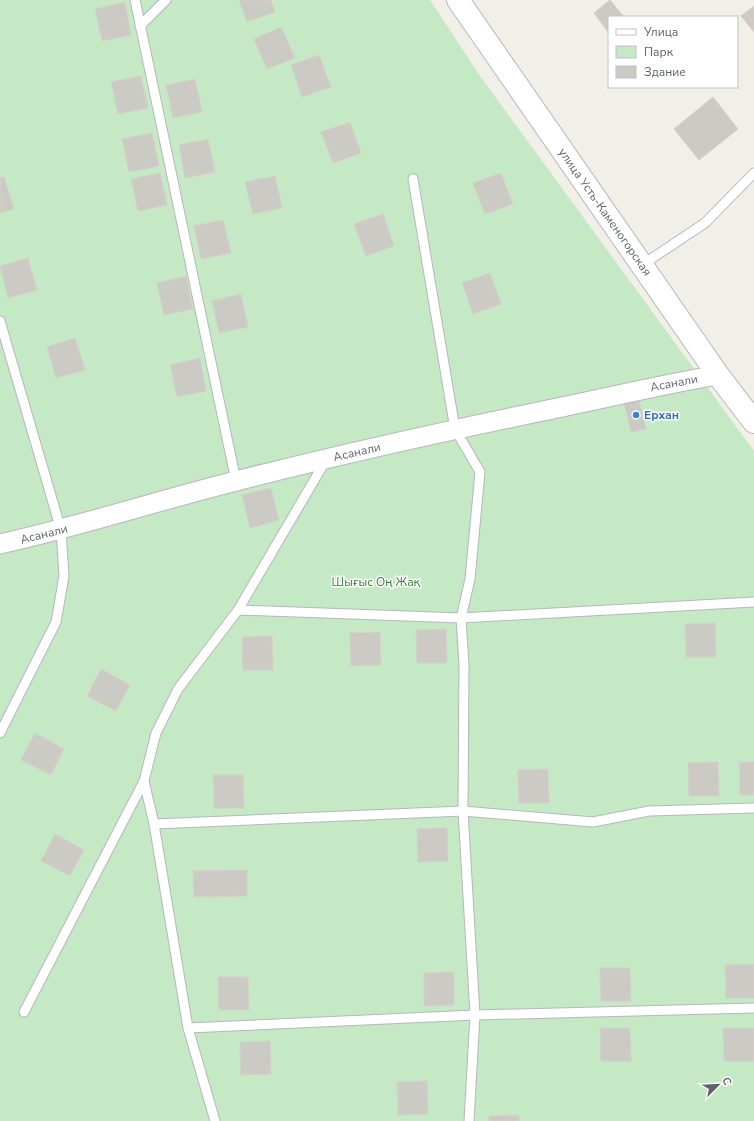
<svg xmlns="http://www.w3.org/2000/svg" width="754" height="1121" font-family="'Nunito Sans',sans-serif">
<rect width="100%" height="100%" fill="#f1efe8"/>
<polygon fill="#c5e8c5" points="0,0 430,0 480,76 754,451 754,1121 0,1121"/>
<g fill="#cccac5" stroke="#d6d1c6">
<polygon points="239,0 271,0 275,12 247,22"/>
<polygon points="610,0 624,17 609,17 609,33 594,13"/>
<polygon points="125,2 131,35 102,41 95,9"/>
<polygon points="754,6 754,32 741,16"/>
<polygon points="281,27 295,58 267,69 254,39"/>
<polygon points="319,55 331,87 302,97 291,65"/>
<polygon points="141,76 148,108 118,114 111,82"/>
<polygon points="195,79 202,112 173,118 166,85"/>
<polygon points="713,97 738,129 699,160 674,129"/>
<polygon points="350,122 361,153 333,163 321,132"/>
<polygon points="152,133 159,166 129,172 122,139"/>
<polygon points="208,139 215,172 185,178 179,145"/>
<polygon points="160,173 167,205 138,211 131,179"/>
<polygon points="501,173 513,204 485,214 473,183"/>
<polygon points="275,176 282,208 253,214 245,182"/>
<polygon points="4,177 14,209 0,213 0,178"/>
<polygon points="383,214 394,246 366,256 354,224"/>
<polygon points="223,220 231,253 201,259 194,226"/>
<polygon points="28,258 37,290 8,298 0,266"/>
<polygon points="490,273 501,304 473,314 462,283"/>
<polygon points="186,276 193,309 164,315 157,283"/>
<polygon points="241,294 248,327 219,333 212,301"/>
<polygon points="75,338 85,370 56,378 47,347"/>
<polygon points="200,358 206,391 177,397 170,365"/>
<polygon points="639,400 646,429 631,432 624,403"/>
<polygon points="271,488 279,520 250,528 242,495"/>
<polygon points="715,623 716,657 686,657 685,624"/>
<polygon points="446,629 447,663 417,663 416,630"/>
<polygon points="380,632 381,665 351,666 350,633"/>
<polygon points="272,636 273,670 243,670 242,637"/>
<polygon points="101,669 130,685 116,711 87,696"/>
<polygon points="35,733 64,749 51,775 21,760"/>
<polygon points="718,762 719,796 689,796 688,763"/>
<polygon points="739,762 754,762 754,795 740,795"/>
<polygon points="548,769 549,803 519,803 518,770"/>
<polygon points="213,775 243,775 244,808 214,808"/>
<polygon points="447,828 448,861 418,862 417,829"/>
<polygon points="55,834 84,850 70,876 41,861"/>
<polygon points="247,870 247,896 194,897 193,871"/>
<polygon points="754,964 754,998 726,998 725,965"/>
<polygon points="600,968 630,968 631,1001 601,1001"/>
<polygon points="454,972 454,1005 424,1006 424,973"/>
<polygon points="218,977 248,977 249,1010 219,1010"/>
<polygon points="600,1028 630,1028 631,1061 601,1061"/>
<polygon points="723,1028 754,1028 754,1061 724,1061"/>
<polygon points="270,1041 271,1074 241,1075 240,1042"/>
<polygon points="427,1081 428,1114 398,1115 397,1082"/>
<polygon points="519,1115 519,1121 489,1121 489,1116"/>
</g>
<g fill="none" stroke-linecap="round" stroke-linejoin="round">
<g stroke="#b5b8bc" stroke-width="11">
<g id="service">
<polyline points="135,0 236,481"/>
<polyline points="140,26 166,0"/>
<polyline points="413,179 455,429 480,472 470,579 461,618 464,665 463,811 475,1015 469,1121"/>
<polyline points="642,265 705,223 754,173"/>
<polyline points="0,321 61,530 64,576 56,622 0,733"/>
<polyline points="238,610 326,460"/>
<polyline points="154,824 463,811 593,822 649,811 754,808"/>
<polyline points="24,1012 144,781"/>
<polyline points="188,1028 475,1015 754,1008"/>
<polyline points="215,1121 188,1028 154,824 144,781 156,733 178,689 238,610 461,618 754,602"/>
</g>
</g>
<g stroke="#b5b8bc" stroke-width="21">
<path id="minor" d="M0 544C80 526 157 501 236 481 338 455 441 432 543 411 602 399 659 385 718 375"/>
</g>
<g stroke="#b5b8bc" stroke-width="24">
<polyline id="tertiary" points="458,0 718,375 754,422"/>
</g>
<use href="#service" stroke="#fff" stroke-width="9"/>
<use href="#minor" stroke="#fff" stroke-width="19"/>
<use href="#tertiary" stroke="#fff" stroke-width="22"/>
</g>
<circle fill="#3f7fe0" stroke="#fff" stroke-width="1.5" cx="636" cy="415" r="4"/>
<g text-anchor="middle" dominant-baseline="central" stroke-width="3" stroke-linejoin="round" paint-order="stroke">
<g font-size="12" fill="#5f6368" stroke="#fff">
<text transform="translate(605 212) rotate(55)">улица Усть-Каменогорская</text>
<text transform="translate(674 383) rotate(-11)">Асанали</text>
<text transform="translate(357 452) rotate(-13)">Асанали</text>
<text transform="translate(44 534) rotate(-14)">Асанали</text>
</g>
<g font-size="12" font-weight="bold" fill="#366cbe" stroke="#fff" text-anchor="start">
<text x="644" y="415">Ерхан</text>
</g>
<g font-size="12" fill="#348238" stroke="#fff">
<text x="376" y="582">Шығыс Оң Жақ</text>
</g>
</g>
<rect x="608" y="16" width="130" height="72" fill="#ffffff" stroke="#bfc1c3"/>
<rect x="616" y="29" width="20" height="6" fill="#ffffff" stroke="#bfc1c3"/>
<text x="644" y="36" font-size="12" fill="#5f6368">Улица</text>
<rect x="616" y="46" width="20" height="12" fill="#c5e8c5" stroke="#bfc1c3"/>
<text x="644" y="56" font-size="12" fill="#5f6368">Парк</text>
<rect x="616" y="66" width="20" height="12" fill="#cccac5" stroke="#bfc1c3"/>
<text x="644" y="76" font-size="12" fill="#5f6368">Здание</text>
<g transform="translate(718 1085) rotate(66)" stroke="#ffffff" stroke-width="3" paint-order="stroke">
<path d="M0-3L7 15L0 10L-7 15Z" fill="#5f6368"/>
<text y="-6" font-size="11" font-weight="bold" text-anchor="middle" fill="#5f6368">С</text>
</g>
</svg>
